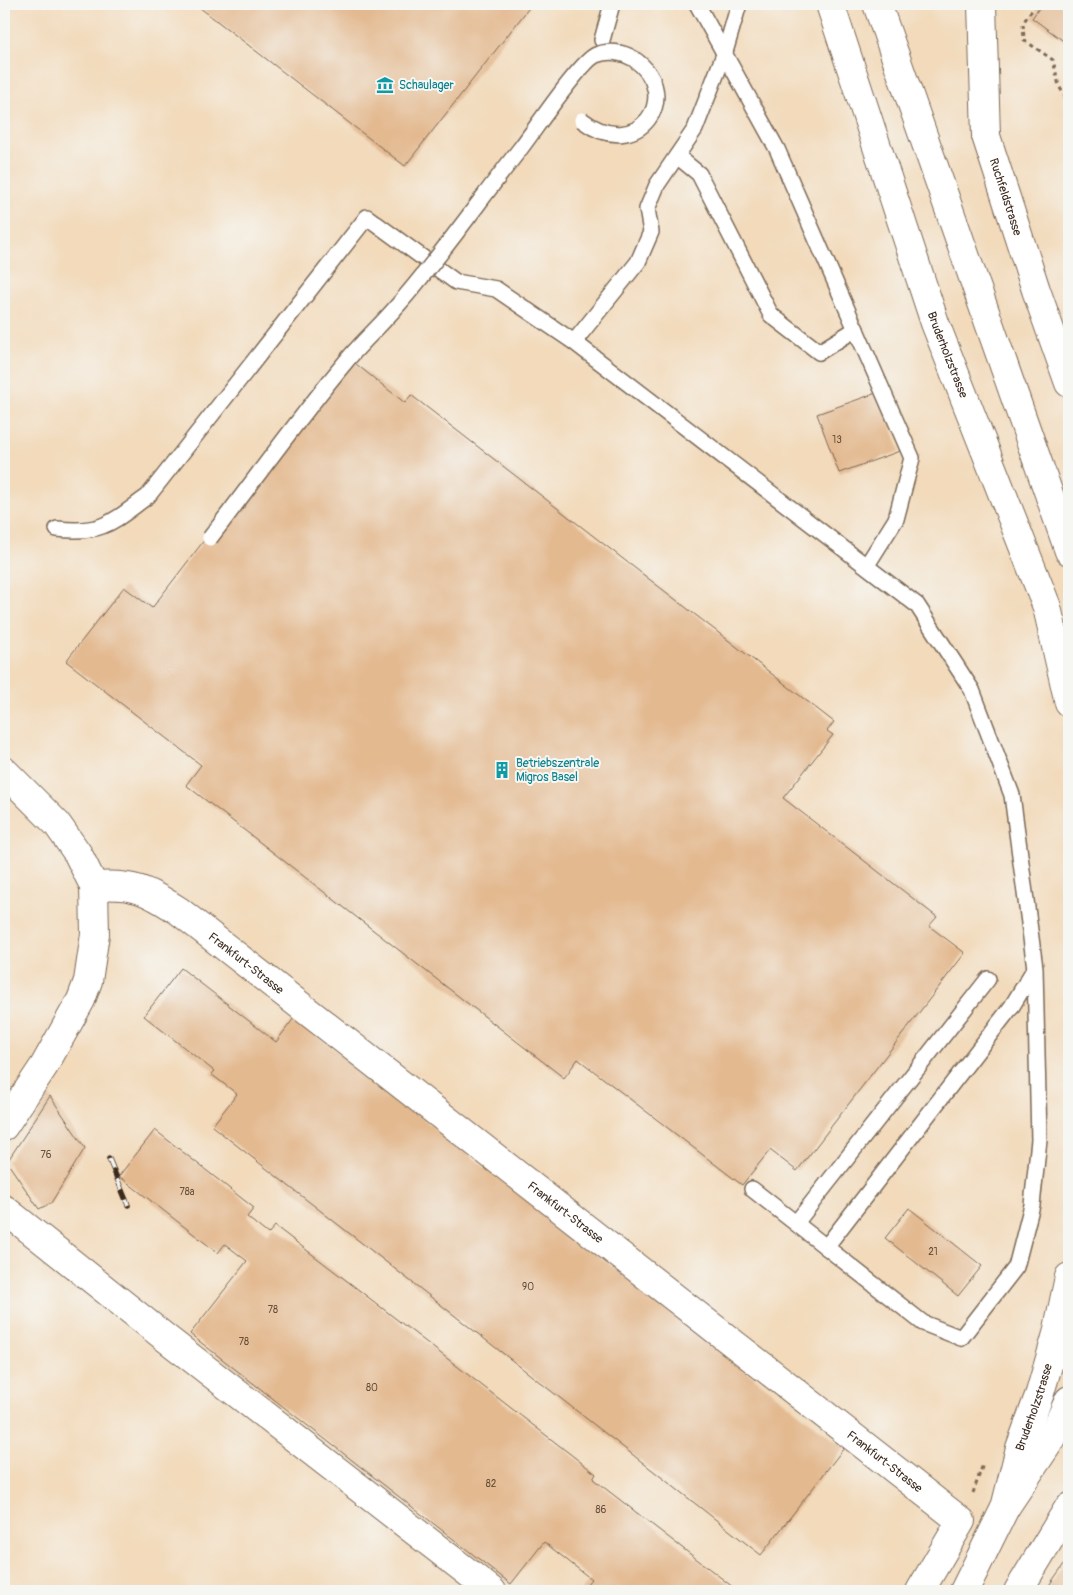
<svg xmlns="http://www.w3.org/2000/svg" width="1073" height="1595" font-family="Pangolin,sans-serif">
<rect width="100%" height="100%" fill="#f6f6f2"/>
<filter id="ink" filterUnits="userSpaceOnUse"><feTurbulence type="fractalNoise" baseFrequency=".02" numOctaves="2"/><feDisplacementMap in="SourceGraphic" scale="10" xChannelSelector="R" yChannelSelector="G"/><feConvolveMatrix kernelMatrix="1 2 1 2 8 2 1 2 1" color-interpolation-filters="sRGB"/></filter>
<filter id="wash" filterUnits="userSpaceOnUse"><feTurbulence type="fractalNoise" baseFrequency=".0096" numOctaves="4" result="noise"/><feDisplacementMap in="SourceGraphic" scale="20" xChannelSelector="R" yChannelSelector="G"/><feGaussianBlur stdDeviation="1.12" result="paint"/><feColorMatrix in="noise" values="0 0 0 0 0 0 0 0 0 0 0 0 0 0 0 0 0 1.4 0 .05"/><feComposite in="paint" operator="in"/></filter>
<g filter="url(#wash)">
<rect width="100%" height="100%" fill="#f2dabb"/>
<g id="blocks">
<g fill="#e3b990">
<polygon points="195,4 532,4 405,166"/>
<polygon points="1042,4 1069,4 1069,45 1032,18"/>
<polygon points="346,356 405,403 411,395 834,722 827,731 833,735 783,798 937,917 929,926 965,953 797,1171 770,1150 742,1185 578,1059 564,1078 186,785 201,765 66,661 124,587 152,608"/>
<polygon points="879,392 900,451 839,473 817,414"/>
<polygon points="181,968 276,1042 294,1018 844,1448 761,1555 212,1126 237,1094 211,1074 214,1071 144,1016"/>
<polygon points="50,1096 85,1148 51,1203 39,1209 7,1162"/>
<polygon points="155,1130 254,1208 247,1217 268,1234 275,1226 355,1287 596,1474 593,1479 738,1591 581,1591 591,1579 544,1542 511,1584 190,1334 247,1261 225,1244 218,1253 119,1176"/>
<polygon points="909,1208 982,1266 958,1296 885,1238"/>
<polygon points="1069,1557 1069,1591 1045,1591"/>
</g>
</g>
</g>
<g filter="url(#ink)">
<use href="#blocks" fill-opacity="0" stroke="#7b6855" stroke-width="1"/>
<g fill="none" stroke-linecap="round" stroke-linejoin="round">
<g stroke="#7b6855" stroke-width="18">
<g id="service">
<polyline points="697,4 777,149 912,458 896,519 867,565"/>
<polyline points="602,40 612,4"/>
<polyline points="677,156 699,174 771,315 819,352 856,329"/>
<polyline points="574,342 638,262 651,232 647,209 657,185 695,129 725,52 739,4"/>
<path d="M57 529C104 534 112 522 148 496L367 217 456 282 496 289 574 342 917 605 972 690 1012 795 1035 968 1012 1006 826 1247 923 1323 961 1338 1016 1267 1032 1205 1039 1140 1035 968"/>
<polyline points="752,1189 826,1247"/>
<polyline points="796,1223 988,979"/>
</g>
</g>
<g stroke="#7b6855" stroke-width="30">
<g id="minor">
<path id="s1" d="M982 4 986 136 1036 290 1069 383"/>
<polyline points="4,771 57,824 78,854 94,886 95,934 88,981 81,1000 44,1066 4,1126"/>
<path id="s2" d="M94 886C133 883 147 890 179 911L961 1521 920 1591"/>
<polyline points="4,1209 167,1339 492,1591"/>
<polyline points="1018,1591 1069,1507"/>
</g>
</g>
<g stroke="#7b6855" stroke-width="30">
<g id="secondary">
<path id="s3" d="M830 4 935 323 1047 607 1069 703"/>
<polyline points="877,4 1069,551"/>
<path id="s4" d="M1005 1508 1020 1448 1040 1393 1057 1334 1069 1277"/>
<polyline points="964,1591 1005,1508 1052,1438 1069,1400"/>
</g>
</g>
<g stroke="#7b6855" stroke-width="3" stroke-dasharray="4 4" stroke-linecap="butt">
<polyline points="781,4 781,7 789,4"/>
<polyline points="1036,4 1023,23 1024,40 1053,60 1059,86 1069,104"/>
<polyline points="973,1493 983,1464"/>
</g>
<use href="#service" stroke="#fff" stroke-width="15"/>
<use href="#minor" stroke="#fff" stroke-width="28"/>
<use href="#secondary" stroke="#fff" stroke-width="28"/>
<g stroke="#3b2a1e" stroke-width="5.5">
<polyline id="rail" points="109,1159 128,1205"/>
</g>
<use href="#rail" stroke="#f6f6f2" stroke-width="4" stroke-dasharray="11" stroke-linecap="butt"/>
<g stroke="#7b6855" stroke-width="18" stroke-linecap="butt">
<path id="service-bridge" d="M210 538C256 478 300 416 348 359 364 340 382 324 398 305 441 256 479 201 520 149 534 131 580 62 596 55 608 50 623 52 634 59 685 95 638 163 582 120"/>
</g>
<use href="#service-bridge" stroke="#fff" stroke-width="15"/>
</g>
</g>
<defs>
<g id="museum-bare" transform="scale(1.35)"><path d="M0-6L6-3V-2H-6V-3ZM-5-1h2V3h-2ZM-1-1h2V3h-2ZM3-1h2V3H3ZM-6 4H6V6H-6Z" fill="#0f9aa8" stroke="#f6f6f2" stroke-width="2.5" paint-order="stroke"/></g>
<g id="building-bare" transform="scale(1.35)"><path d="M-4-6H4V6H1V3H-1V6H-4ZM-2.5-4.3h1.7v1.8h-1.7ZM.8-4.3h1.7v1.8H.8ZM-2.5-1h1.7V.8h-1.7ZM.8-1h1.7V.8H.8Z" fill="#0f9aa8" stroke="#f6f6f2" stroke-width="2.5" paint-order="stroke"/></g>
</defs>
<g fill-rule="evenodd">
<use href="#museum-bare" x="385" y="85"/>
<use href="#building-bare" x="502" y="770"/>
</g>
<g text-anchor="middle" dominant-baseline="central" stroke-width="4" stroke-linejoin="round" paint-order="stroke">
<g font-size="10" fill="#654e3a">
<text x="837" y="440">13</text>
<text x="46" y="1155">76</text>
<text x="187" y="1192">78a</text>
<text x="933" y="1252">21</text>
<text x="528" y="1287">90</text>
<text x="273" y="1310">78</text>
<text x="244" y="1342">78</text>
<text x="372" y="1388">80</text>
<text x="491" y="1484">82</text>
<text x="601" y="1510">86</text>
</g>
<g font-size="12" fill="#0d838f" stroke="#f6f6f2" text-anchor="start">
<text x="399" y="85">Schaulager</text>
<text x="516" y="763">Betriebszentrale<tspan x="516" dy="14">Migros Basel</tspan></text>
</g>
<g font-size="12" fill="#3b2a1e" stroke="#f6f6f2">
<text stroke="none"><textPath href="#s1" startOffset="196">Ruchfeldstrasse</textPath></text>
<text stroke="none"><textPath href="#s3" startOffset="370">Bruderholzstrasse</textPath></text>
<text stroke="none"><textPath href="#s2" startOffset="176">Frankfurt-Strasse</textPath></text>
<text stroke="none"><textPath href="#s2" startOffset="581">Frankfurt-Strasse</textPath></text>
<text stroke="none"><textPath href="#s4" startOffset="105">Bruderholzstrasse</textPath></text>
<text stroke="none"><textPath href="#s2" startOffset="986">Frankfurt-Strasse</textPath></text>
</g>
</g>
<rect width="1073" height="1595" fill="none" stroke="#f6f6f2" stroke-width="20"/>
</svg>
